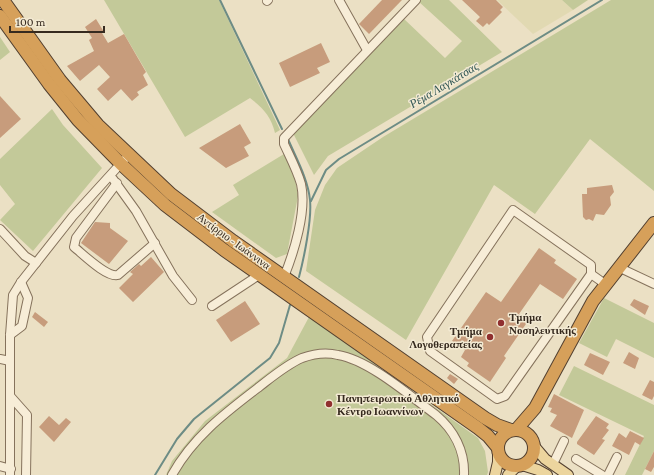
<svg xmlns="http://www.w3.org/2000/svg" width="654" height="475" font-family="'Crimson Pro',serif">
<rect width="100%" height="100%" fill="#ebe0c4"/>
<polygon fill="#e1d9b2" points="497,0 562,0 573,10 533,34"/>
<g fill="#c3c999">
<path d="M104 0H219L280 130 275 133C271 116 263 108 250 98L185 137Z"/>
<polygon points="420,0 449,0 502,52 328,156 314,175 292,131 403,18 445,58 462,41 418,1"/>
<polygon points="562,0 588,0 573,10"/>
<polygon points="611,0 654,0 654,191 590,139 535,214 494,185 406,340 306,271 315,210 325,185 337,168 383,137"/>
<polygon points="0,37 10,52 0,60"/>
<polygon points="52,109 63,125 102,168 33,251 0,220 15,204 0,185 0,159"/>
<polygon points="284,154 295,179 298,196 287,254 276,258 212,212 239,195 233,185"/>
<polygon points="604,298 654,323 654,358 616,339 607,357 579,343"/>
<polygon points="309,317 478,438 485,451 488,472 487,475 166,475 172,461 205,421 287,358"/>
<polygon points="574,366 654,405 654,451 642,475 625,475 644,436 559,395"/>
</g>
<g fill="none" stroke-linecap="round" stroke-linejoin="round">
<g stroke="#6d8c85" stroke-width="2">
<polyline points="220,0 282,129"/>
<path d="M288 139C296 158 308 179 310 200 312 219 304 258 299 277"/>
<polyline points="311,201 326,170 339,159 602,0"/>
<polyline points="155,475 177,439 194,419 270,358 279,343 290,305"/>
</g>
</g>
<g fill="#c79c7c">
<polygon points="382,0 402,0 369,34 359,24"/>
<polygon points="462,0 496,0 503,7 500,10 502,12 489,25 487,23 483,27 476,21 480,17"/>
<polygon points="96,19 104,32 102,33 108,43 124,34 146,72 143,75 148,85 137,92 139,95 132,101 121,89 108,101 97,89 110,77 99,65 80,81 67,66 94,51 89,40 92,38 85,27"/>
<polygon points="321,43 330,62 317,68 320,73 290,87 279,63"/>
<polygon points="0,96 21,119 0,138"/>
<polygon points="240,124 251,143 244,147 249,156 226,168 199,148"/>
<polygon points="612,185 614,192 610,197 611,205 604,215 596,214 593,221 589,219 586,220 583,217 582,194 587,194 587,188"/>
<polygon points="95,222 110,223 110,228 128,241 109,264 81,243"/>
<polygon points="539,248 556,260 554,263 577,279 563,299 540,284 519,314 528,321 504,356 506,358 490,382 467,366 469,363 461,357 465,350 452,341 486,292 501,302"/>
<polygon points="151,257 164,272 133,302 119,288 133,274 130,272 139,264 141,266"/>
<polygon points="634,299 649,306 645,315 630,305"/>
<polygon points="245,301 260,324 231,342 216,320"/>
<polygon points="35,312 48,322 44,327 32,317"/>
<polygon points="629,352 639,358 635,369 623,363"/>
<polygon points="590,353 610,362 603,375 584,365"/>
<polygon points="450,374 458,379 454,384 447,378"/>
<polygon points="650,380 654,382 654,396 652,400 642,395"/>
<polygon points="554,394 584,410 572,438 550,426 557,415 550,412 552,408 548,407"/>
<polygon points="49,416 59,425 66,418 71,422 54,442 39,427"/>
<polygon points="596,416 609,424 606,428 609,430 602,439 605,440 594,455 577,444 577,442"/>
<polygon points="630,431 644,438 640,445 635,442 629,455 612,446 619,433 626,438"/>
<polygon points="654,451 654,467 651,472 645,469"/>
</g>
<g fill="none" stroke-linecap="round" stroke-linejoin="round">
<g stroke="#85725c" stroke-width="10">
<g id="minor">
<polyline points="339,0 367,50"/>
<polyline points="267,1 268,0"/>
<polyline points="113,179 136,211 173,276 192,300"/>
<path d="M117 183 76 238 74 247C84 255 107 278 118 275L155 243"/>
<polyline points="0,229 25,256 36,263"/>
<polyline points="618,267 654,284"/>
<polyline points="591,274 505,396 497,399 430,351 427,337 513,210 591,265 591,274 605,284"/>
<path d="M284 277C294 252 307 211 301 184 297 170 290 157 284 144V138L416 0"/>
<polyline points="212,306 259,275"/>
<polyline points="10,335 22,326 28,298 21,282"/>
<polyline points="0,359 10,361"/>
<polyline points="11,397 27,415 26,475"/>
<polyline points="576,459 602,475"/>
<polyline points="553,464 564,441"/>
<polyline points="0,466 11,469"/>
<polyline points="10,475 10,335 13,295 21,282 73,216 124,160"/>
<path d="M172 475C193 437 225 413 259 387 272 377 286 365 302 358 313 354 326 352 338 355 369 360 410 396 436 415 454 430 465 451 464 475"/>
<polyline points="608,475 617,457"/>
</g>
</g>
<g stroke="#534030" stroke-width="12">
<g id="major">
<polyline points="534,446 545,459 568,475"/>
<polyline points="522,465 538,470 547,475"/>
<polyline points="495,475 498,462 498,453"/>
<polyline points="508,475 517,466"/>
</g>
</g>
<g stroke="#534030" stroke-width="14">
<g id="highway">
<polyline points="3,0 60,80 98,125 171,194 233,241 485,418 497,425 511,430"/>
<polyline points="0,16 49,84 78,120 121,164 165,205 224,250 478,428 488,436 498,448"/>
<circle cx="516" cy="448" r="18"/>
<polyline points="516,430 535,408 593,301 654,223"/>
</g>
</g>
<use href="#minor" stroke="#f7edd7" stroke-width="8"/>
<use href="#major" stroke="#ecd59e" stroke-width="10"/>
<use href="#highway" stroke="#d6a05a" stroke-width="12"/>
</g>
<g fill="#902f2f" stroke="#f3ead3" stroke-width="1.5">
<circle cx="501" cy="323" r="4"/>
<circle cx="490" cy="337" r="4"/>
<circle cx="329" cy="404" r="4"/>
</g>
<g text-anchor="middle" dominant-baseline="central" stroke-width="3" stroke-linejoin="round" paint-order="stroke">
<g font-size="11" fill="#362a1f" stroke="#f3ead3">
<text transform="translate(234 241) rotate(36)">Αντίρριο - Ιωάννινα</text>
</g>
<g font-size="11" font-weight="bold" fill="#362a1f" stroke="#f3ead3" text-anchor="start">
<text x="509" y="317">Τμήμα<tspan x="509" dy="13">Νοσηλευτικής</tspan></text>
<text x="482" y="331" text-anchor="end">Τμήμα<tspan x="482" dy="13">Λογοθεραπείας</tspan></text>
<text x="337" y="398">Πανηπειρωτικό Αθλητικό<tspan x="337" dy="13">Κέντρο Ιωαννίνων</tspan></text>
</g>
<g font-size="12" font-style="italic" fill="#2f5553" stroke="#f3ead3">
<text transform="translate(444 85) rotate(-31)">Ρέμα Λαγκάτσας</text>
</g>
</g>
<path d="M10 26v6h94v-6" fill="none" stroke="#362a1f" stroke-width="2"/>
<text x="16" y="26" font-size="12" fill="#362a1f" stroke="#f3ead3" stroke-width="3" paint-order="stroke">100 m</text>
</svg>
